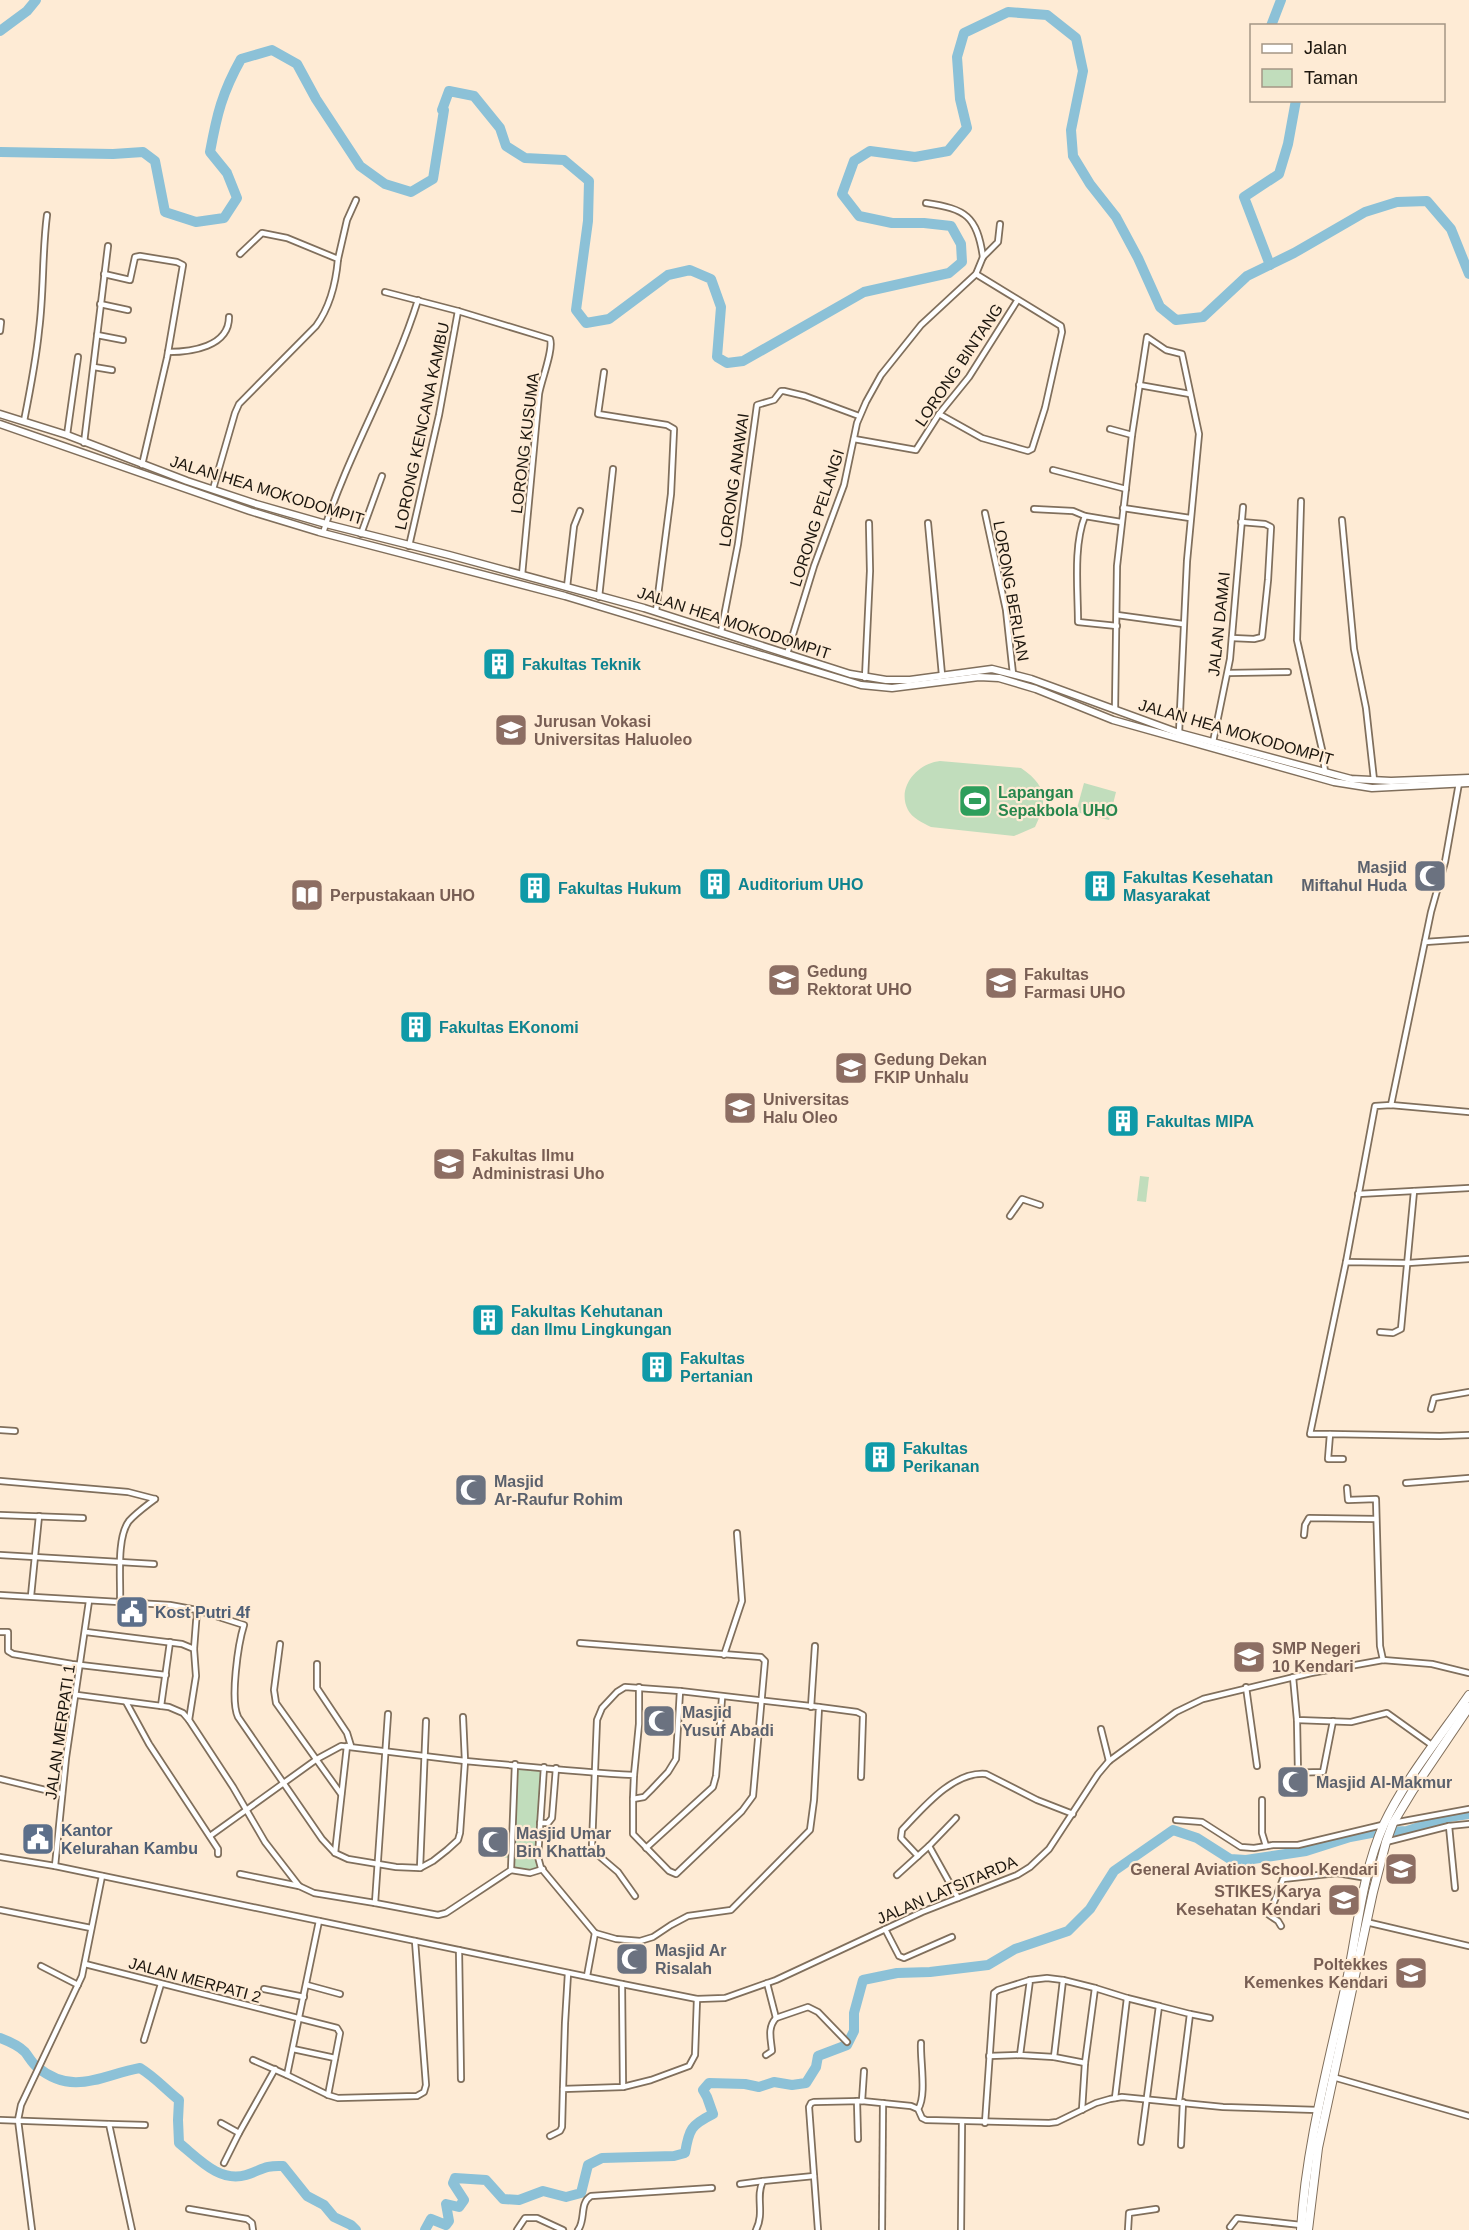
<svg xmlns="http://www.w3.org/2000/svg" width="1469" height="2230" font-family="Helvetica,sans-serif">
<rect width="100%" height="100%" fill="#feebd5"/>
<g fill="#c1ddbc">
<path d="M940 761 1021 768C1047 786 1048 800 1035 827L1014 836 931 827C923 823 912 818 908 810 896 787 918 763 940 761Z"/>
<polygon points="1084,783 1116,792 1109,820 1076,812"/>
<polygon points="1140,1176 1149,1177 1146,1202 1137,1201"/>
<polygon points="515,1764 544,1767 540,1823 540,1869 530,1873 511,1870 512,1858 480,1856 484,1831 512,1833"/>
</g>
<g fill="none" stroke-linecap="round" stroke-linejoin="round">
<g stroke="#8cc1d7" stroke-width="10">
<polyline points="1271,26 1281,0"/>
<polyline points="0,31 27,11 36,0"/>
<path d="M0 152 113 154 143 152 155 161 165 212 196 222 224 218 237 198 227 173 210 152C217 114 222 93 241 59L272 50 297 64 316 99 360 166 385 184 411 192 433 179 444 110H442L449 91 474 96 500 128 506 146 525 158 564 160 589 181 588 221 576 310 586 323 609 319 668 275 690 270 711 279 721 307 717 357 727 363 743 361 864 292 949 273 962 262 961 244 951 226 924 223H892L859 216 842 194 854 161 870 151 915 157 948 151 967 128 960 99 957 57 964 33 1008 12 1047 15 1076 38 1083 71 1071 130 1073 156 1090 184 1116 217 1138 258 1160 307 1176 320 1203 317 1247 276 1294 253 1365 212 1397 202 1427 201 1451 229 1469 274"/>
<polyline points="1270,265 1244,197 1279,174 1288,144 1296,100"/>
<path d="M0 2038C8 2041 19 2046 25 2052 29 2057 32 2063 37 2067 74 2097 101 2075 140 2068 156 2078 165 2089 179 2100L178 2120 179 2143C198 2158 219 2183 246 2175 262 2170 264 2165 283 2166L307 2196 324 2205 334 2217 351 2225 356 2230"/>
<path d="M425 2230 431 2219 446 2225 449 2221 446 2204 459 2207 464 2200 453 2183 455 2178 486 2180 503 2199 519 2200 543 2191 566 2197 581 2193 588 2165 602 2158 674 2156 685 2153C689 2129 691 2125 713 2114L707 2097 703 2090 709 2083 745 2084 759 2087 774 2082 792 2085 806 2083 816 2067 818 2056 847 2045 854 2031V2013L863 1980 897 1973 930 1972 988 1965 1015 1949 1068 1931 1090 1909 1114 1871 1173 1830 1197 1838 1230 1859 1246 1860 1306 1851 1350 1837 1371 1833 1407 1831 1449 1817 1469 1814"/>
</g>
<g stroke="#806f5c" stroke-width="8">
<g id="minor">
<path d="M926 203C966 209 977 216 983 257"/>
<polyline points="338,259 347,220 356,200"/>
<polyline points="104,274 130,280 135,257 140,256 177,262 183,265 167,358 142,465"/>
<path d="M385 292 458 311 550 339C554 349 541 381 539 394L522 575"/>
<polyline points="100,304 128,310"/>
<polyline points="0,331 1,322"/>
<polyline points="97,335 123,340"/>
<path d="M168 352C191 352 229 347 229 317"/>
<polyline points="94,367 112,370"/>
<polyline points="604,372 598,414 667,425 674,429 671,494 656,611"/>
<polyline points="1139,385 1190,394"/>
<polyline points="939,414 982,438 1028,451 1032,449 1045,408 1062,332 1061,326 976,274"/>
<path d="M24 421C30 391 36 361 39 330 44 292 42 253 47 215"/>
<polyline points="1110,429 1132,435"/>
<polyline points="67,435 78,357"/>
<polyline points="854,439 916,450 939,414 969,377 1017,301"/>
<polyline points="84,443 108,246"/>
<polyline points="1053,470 1126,489"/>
<path d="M213 489 235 413 239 404 316 326C330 307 336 282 338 259L287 238 262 233 240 254"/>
<polyline points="1301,501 1297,640 1323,754 1325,773"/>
<polyline points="1123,508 1190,518"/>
<polyline points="1034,509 1073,511 1085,516"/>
<polyline points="985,513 1006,610 1013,674"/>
<polyline points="1342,520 1354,649 1366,708 1374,780"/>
<polyline points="928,523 942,675"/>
<path d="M323 533C348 453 393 380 418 300"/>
<polyline points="361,534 382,476"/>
<polyline points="409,546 439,415 458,311"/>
<polyline points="567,587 574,526 580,511"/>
<polyline points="599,597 613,469"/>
<polyline points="1117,615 1183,624"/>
<path d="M1117 626 1078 622C1078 590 1073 546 1085 516L1121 522"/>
<polyline points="721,632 738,544 757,405 774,400 781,391 784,391 805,396 859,416"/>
<polyline points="1232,638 1254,639 1262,637 1268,580 1271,527 1265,524 1241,522"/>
<polyline points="787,654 814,566 844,485 857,423 866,402 881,375 921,325 976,274 983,257 998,242 1000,224"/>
<polyline points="1228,673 1288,672"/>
<polyline points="865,678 870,571 869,523"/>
<polyline points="1115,710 1117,566 1132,435 1147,337 1166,350 1182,354 1199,434 1187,561 1179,733"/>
<polyline points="1213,742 1230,659 1243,507"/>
<polyline points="1425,942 1469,939"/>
<polyline points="1391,1105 1431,912 1445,862 1459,783"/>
<polyline points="1358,1194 1469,1188"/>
<polyline points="1010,1216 1022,1199 1040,1205"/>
<polyline points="1346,1262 1375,1106 1391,1105 1469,1112"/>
<polyline points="1380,1332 1393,1333 1401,1329 1414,1191"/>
<polyline points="1431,1409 1434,1398 1469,1392"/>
<polyline points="0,1430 15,1431"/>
<polyline points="1330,1434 1310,1434 1346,1262 1408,1263 1469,1259"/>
<polyline points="1343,1459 1328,1459 1330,1434 1440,1436 1469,1435"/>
<polyline points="0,1481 128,1492 155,1499"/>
<polyline points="1406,1483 1469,1478"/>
<polyline points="1347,1488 1348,1500 1376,1499 1380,1646 1383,1660"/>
<polyline points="0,1515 83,1518"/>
<polyline points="1304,1535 1305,1525 1309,1518 1376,1519"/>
<polyline points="0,1555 154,1564"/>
<path d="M0 1595 170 1605 197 1610 244 1625C238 1644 230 1700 238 1717L322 1839 335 1853 348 1859 396 1867 420 1868 433 1861 447 1850 458 1840 460 1833 465 1761C522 1766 578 1772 634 1775L633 1799 644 1797 651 1790 668 1772 676 1759 680 1691 819 1707 814 1800 810 1830 731 1910 688 1916 671 1925 653 1937 640 1941 616 1939 595 1933 541 1868 538 1857 544 1767"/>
<polyline points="31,1596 39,1516"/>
<path d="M120 1602C121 1581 116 1538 129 1521 136 1513 146 1506 155 1499"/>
<polyline points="0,1632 8,1632 8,1651 13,1654 72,1664 166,1675"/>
<polyline points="86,1632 182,1644 194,1649 196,1676 189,1720 233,1787 265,1842 299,1886 314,1893 375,1903 388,1714"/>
<polyline points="580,1643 761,1657 765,1661 753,1796 742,1811 676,1874 669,1871 633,1834 633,1799"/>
<polyline points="280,1644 274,1690 276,1703 341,1794"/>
<polyline points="194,1649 197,1610"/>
<polyline points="724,1655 742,1601 737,1533"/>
<polyline points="317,1664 317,1688 347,1733 351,1746"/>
<polyline points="1293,1677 1297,1720 1351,1722 1387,1713 1433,1746"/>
<polyline points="1246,1687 1257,1766"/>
<polyline points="77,1695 169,1707 183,1713 189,1720"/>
<polyline points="126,1702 149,1744 218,1849 218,1854"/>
<polyline points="161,1706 170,1642"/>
<polyline points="811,1707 815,1646"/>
<polyline points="819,1707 857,1712 863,1715 861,1777"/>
<polyline points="1297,1720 1298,1773"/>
<polyline points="1101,1729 1109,1761"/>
<polyline points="1284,1773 1323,1772 1333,1721"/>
<polyline points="634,1775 639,1724 639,1687"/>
<polyline points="0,1779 62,1794"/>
<polyline points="1262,1800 1262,1833 1266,1846"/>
<polyline points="956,1818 929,1846 958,1898"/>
<polyline points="1176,1820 1202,1822 1241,1847 1254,1848 1273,1845 1298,1845 1382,1825"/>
<polyline points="540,1823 548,1823 552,1818 556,1768"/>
<polyline points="1393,1823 1469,1809"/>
<polyline points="1449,1826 1469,1824"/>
<polyline points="210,1836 317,1759 341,1746 465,1761 463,1717"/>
<polyline points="1386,1842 1449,1826 1455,1888"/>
<polyline points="646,1848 713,1787 716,1776 722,1698"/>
<polyline points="335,1853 347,1746"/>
<path d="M918 1856 901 1838 902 1830C923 1808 953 1771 986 1774L1037 1800 1073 1814"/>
<polyline points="0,1857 55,1866 622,1984 697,1999 725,1998 776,1980 922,1912 1017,1875 1030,1867 1049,1849 1098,1774 1109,1761 1176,1712 1203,1699 1311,1673 1383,1660 1432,1664 1469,1673"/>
<polyline points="55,1866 66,1758 89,1601"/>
<polyline points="420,1868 426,1721"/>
<polyline points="511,1870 530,1873 543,1869"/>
<polyline points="240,1874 299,1886"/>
<polyline points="897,1875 929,1846"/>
<polyline points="635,1896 618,1872 598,1855 592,1845 597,1720 602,1708 617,1692 625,1687 680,1691"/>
<polyline points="375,1903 438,1915 446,1913 511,1870 515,1764"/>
<polyline points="0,1910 91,1928"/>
<polyline points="1366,1922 1469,1946"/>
<polyline points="1281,1926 1278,1921 1269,1915 1283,1879 1337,1873 1367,1878"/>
<polyline points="885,1929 899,1956 904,1958 952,1937"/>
<polyline points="459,1950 461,2079"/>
<polyline points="85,1964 337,2028 340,2033 328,2095"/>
<polyline points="41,1966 78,1985"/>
<polyline points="587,1976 595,1933"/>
<polyline points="767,1983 776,2018"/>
<polyline points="622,1984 623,2087"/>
<polyline points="307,1985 340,1994"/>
<polyline points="264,1989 304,1997"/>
<polyline points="1190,2014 1210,2018"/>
<polyline points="144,2040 161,1984"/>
<polyline points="293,2049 335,2058"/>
<path d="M766 2055 772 2051C771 2039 767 2028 776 2018L808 2007 818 2012 847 2042"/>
<polyline points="989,2056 1020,2055"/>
<polyline points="1054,2057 1020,2055 1030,1980 1047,1978 1063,1980"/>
<polyline points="253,2060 287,2075 319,1921"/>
<polyline points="1085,2063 1054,2057 1063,1980 1095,1988"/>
<polyline points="287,2075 328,2095 338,2098 417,2096 424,2092 426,2085 415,1941"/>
<polyline points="1333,2077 1469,2116"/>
<polyline points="563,2089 565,2023 568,1973"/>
<polyline points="1115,2098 1127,1998 1159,2006"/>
<polyline points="857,2101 858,2139"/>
<polyline points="862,2101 864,2071"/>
<path d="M918 2109C927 2096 920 2060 921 2043"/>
<polyline points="1082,2110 1085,2063 1095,1988 1127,1998"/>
<polyline points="0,2120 109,2124 132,2230"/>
<polyline points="221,2123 239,2133"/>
<polyline points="985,2123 994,1993 998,1990 1030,1980"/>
<polyline points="109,2124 145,2125"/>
<polyline points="550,2136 560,2131 562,2127 563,2089 623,2087 651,2080 689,2066 695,2055 697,1999"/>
<polyline points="1141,2142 1159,2006 1190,2014 1179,2101"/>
<polyline points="1181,2145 1183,2102"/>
<polyline points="224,2163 239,2133 275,2069"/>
<polyline points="740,2184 763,2181"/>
<polyline points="189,2209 247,2219 252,2223 253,2230"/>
<polyline points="1230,2227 1237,2218 1301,2225"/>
<polyline points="32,2230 18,2120 21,2105 82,1976 102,1876"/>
<polyline points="517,2230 525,2218 537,2218 563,2230"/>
<path d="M578 2230C586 2220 579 2203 591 2196L712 2188"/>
<path d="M756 2230C765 2212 755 2197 763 2181L814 2176"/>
<polyline points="818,2230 809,2107 811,2103 814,2102 862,2101 911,2106 918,2109 922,2118 926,2120 1049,2123 1057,2122 1096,2103 1110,2099 1122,2097 1223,2107 1318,2110"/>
<polyline points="882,2230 883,2103"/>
<polyline points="961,2230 962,2122"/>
<polyline points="1128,2230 1129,2213 1156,2209"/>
</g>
</g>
<g stroke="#806f5c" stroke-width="9">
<g id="tertiary">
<polyline points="0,414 67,435 187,481 256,504 326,524 449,555 644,608 850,674 886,680 910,680 992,669 1031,679 1179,733 1351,779 1391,781 1469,778"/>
<polyline points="0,424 250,511 319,532 565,596 861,685 892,688 979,677 999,678 1036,689 1113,720 1334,782 1372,788 1469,783"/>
</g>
</g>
<g stroke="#806f5c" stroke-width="10">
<g id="trunk">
<path d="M1301 2230C1306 2144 1330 2059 1348 1975 1358 1925 1363 1871 1384 1824 1404 1781 1442 1734 1469 1695"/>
<polyline points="1308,2230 1318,2148 1373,1892 1386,1842 1393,1823 1413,1790 1469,1707"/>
</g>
</g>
<use href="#minor" stroke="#fff" stroke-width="4.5"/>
<use href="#tertiary" stroke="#fff" stroke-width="6"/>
<use href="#trunk" stroke="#fff" stroke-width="8"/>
</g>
<defs>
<g id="building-square" transform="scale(1.725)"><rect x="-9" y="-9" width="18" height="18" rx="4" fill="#0f9aa8" stroke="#feebd5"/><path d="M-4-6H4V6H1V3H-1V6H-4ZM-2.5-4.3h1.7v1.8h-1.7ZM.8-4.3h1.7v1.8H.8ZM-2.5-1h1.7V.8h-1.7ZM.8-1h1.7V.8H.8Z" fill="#fff"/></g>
<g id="university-square" transform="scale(1.725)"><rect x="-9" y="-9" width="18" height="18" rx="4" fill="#8d6e63" stroke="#feebd5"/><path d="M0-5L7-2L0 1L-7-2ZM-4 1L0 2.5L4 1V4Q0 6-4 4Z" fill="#fff"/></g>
<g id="stadium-square" transform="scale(1.725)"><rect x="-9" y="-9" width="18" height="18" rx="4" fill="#2e9e5b" stroke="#feebd5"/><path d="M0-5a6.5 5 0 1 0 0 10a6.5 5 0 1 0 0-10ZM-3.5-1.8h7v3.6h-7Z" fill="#fff"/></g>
<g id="mosque-square" transform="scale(1.725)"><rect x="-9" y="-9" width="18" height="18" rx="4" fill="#6b7280" stroke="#feebd5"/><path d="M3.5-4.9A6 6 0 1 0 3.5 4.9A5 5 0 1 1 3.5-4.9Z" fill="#fff"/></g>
<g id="library-square" transform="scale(1.725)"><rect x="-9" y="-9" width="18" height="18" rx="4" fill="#8d6e63" stroke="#feebd5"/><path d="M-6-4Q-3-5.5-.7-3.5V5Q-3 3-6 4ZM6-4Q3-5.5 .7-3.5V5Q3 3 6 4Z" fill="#fff"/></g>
<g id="civic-square" transform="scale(1.725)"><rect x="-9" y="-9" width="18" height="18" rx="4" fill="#5c6f8a" stroke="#feebd5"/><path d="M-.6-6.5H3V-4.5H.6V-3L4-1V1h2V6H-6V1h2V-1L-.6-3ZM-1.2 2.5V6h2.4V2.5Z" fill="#fff"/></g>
<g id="school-square" transform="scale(1.725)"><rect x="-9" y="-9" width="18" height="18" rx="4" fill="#8d6e63" stroke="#feebd5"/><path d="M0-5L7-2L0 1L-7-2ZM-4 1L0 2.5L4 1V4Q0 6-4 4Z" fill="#fff"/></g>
</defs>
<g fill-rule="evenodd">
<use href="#building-square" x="499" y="664"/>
<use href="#university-square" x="511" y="730"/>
<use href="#stadium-square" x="975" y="801"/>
<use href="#mosque-square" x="1430" y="876"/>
<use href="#building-square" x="715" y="884"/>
<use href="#building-square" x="1100" y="886"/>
<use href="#building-square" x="535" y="888"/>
<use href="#library-square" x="307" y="895"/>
<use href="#university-square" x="784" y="980"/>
<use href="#university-square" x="1001" y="983"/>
<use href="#building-square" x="416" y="1027"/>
<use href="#university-square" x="851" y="1068"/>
<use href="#university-square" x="740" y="1108"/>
<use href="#building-square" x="1123" y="1121"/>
<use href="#university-square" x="449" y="1164"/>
<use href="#building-square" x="488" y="1320"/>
<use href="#building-square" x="657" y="1367"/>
<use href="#building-square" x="880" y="1457"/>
<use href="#mosque-square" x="471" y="1490"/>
<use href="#civic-square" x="132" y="1612"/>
<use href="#school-square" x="1249" y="1657"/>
<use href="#mosque-square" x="659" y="1721"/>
<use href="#mosque-square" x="1293" y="1782"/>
<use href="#civic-square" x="38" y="1839"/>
<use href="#mosque-square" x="493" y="1842"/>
<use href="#school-square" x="1401" y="1869"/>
<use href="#university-square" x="1344" y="1900"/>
<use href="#mosque-square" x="632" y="1959"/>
<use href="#university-square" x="1411" y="1973"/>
</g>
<g text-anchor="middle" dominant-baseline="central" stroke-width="4.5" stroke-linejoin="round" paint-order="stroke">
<g font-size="16" fill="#1c160e" stroke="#feebd5">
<text transform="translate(959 365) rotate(-56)">LORONG BINTANG</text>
<text transform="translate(422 426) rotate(-78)">LORONG KENCANA KAMBU</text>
<text transform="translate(525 443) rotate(-83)">LORONG KUSUMA</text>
<text transform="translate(734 480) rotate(-82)">LORONG ANAWAI</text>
<text transform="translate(267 490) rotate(17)">JALAN HEA MOKODOMPIT</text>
<text transform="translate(817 518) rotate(-72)">LORONG PELANGI</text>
<text transform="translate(1011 591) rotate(80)">LORONG BERLIAN</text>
<text transform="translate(734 623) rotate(18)">JALAN HEA MOKODOMPIT</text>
<text transform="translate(1219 624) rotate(-84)">JALAN DAMAI</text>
<text transform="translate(1236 732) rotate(16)">JALAN HEA MOKODOMPIT</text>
<text transform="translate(60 1732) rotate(-82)">JALAN MERPATI 1</text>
<text transform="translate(947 1890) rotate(-23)">JALAN LATSITARDA</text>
<text transform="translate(195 1980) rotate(15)">JALAN MERPATI 2</text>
</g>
<g font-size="16" font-weight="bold" fill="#0d838f" stroke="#feebd5" text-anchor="start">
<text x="522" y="664">Fakultas Teknik</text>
<text x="1123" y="877">Fakultas Kesehatan<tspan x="1123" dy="18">Masyarakat</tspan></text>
<text x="738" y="884">Auditorium UHO</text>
<text x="558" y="888">Fakultas Hukum</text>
<text x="439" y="1027">Fakultas EKonomi</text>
<text x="1146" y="1121">Fakultas MIPA</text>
<text x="511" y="1311">Fakultas Kehutanan<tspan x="511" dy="18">dan Ilmu Lingkungan</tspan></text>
<text x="680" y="1358">Fakultas<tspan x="680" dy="18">Pertanian</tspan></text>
<text x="903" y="1448">Fakultas<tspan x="903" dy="18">Perikanan</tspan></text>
</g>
<g font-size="16" font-weight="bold" fill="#785e54" stroke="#feebd5" text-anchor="start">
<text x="534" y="721">Jurusan Vokasi<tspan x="534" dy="18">Universitas Haluoleo</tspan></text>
<text x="330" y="895">Perpustakaan UHO</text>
<text x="807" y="971">Gedung<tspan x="807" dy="18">Rektorat UHO</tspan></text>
<text x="1024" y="974">Fakultas<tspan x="1024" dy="18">Farmasi UHO</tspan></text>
<text x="874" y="1059">Gedung Dekan<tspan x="874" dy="18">FKIP Unhalu</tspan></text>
<text x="763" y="1099">Universitas<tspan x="763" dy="18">Halu Oleo</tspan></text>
<text x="472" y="1155">Fakultas Ilmu<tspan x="472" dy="18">Administrasi Uho</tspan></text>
<text x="1272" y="1648">SMP Negeri<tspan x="1272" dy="18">10 Kendari</tspan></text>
<text x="1378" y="1869" text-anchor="end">General Aviation School Kendari</text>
<text x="1321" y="1891" text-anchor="end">STIKES Karya<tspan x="1321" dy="18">Kesehatan Kendari</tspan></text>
<text x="1388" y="1964" text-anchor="end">Poltekkes<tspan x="1388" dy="18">Kemenkes Kendari</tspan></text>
</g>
<g font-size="16" font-weight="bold" fill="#27864d" stroke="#feebd5" text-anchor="start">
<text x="998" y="792">Lapangan<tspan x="998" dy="18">Sepakbola UHO</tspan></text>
</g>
<g font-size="16" font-weight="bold" fill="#5b616d" stroke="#feebd5" text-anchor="start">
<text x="1407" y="867" text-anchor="end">Masjid<tspan x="1407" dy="18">Miftahul Huda</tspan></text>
<text x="494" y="1481">Masjid<tspan x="494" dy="18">Ar-Raufur Rohim</tspan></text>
<text x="682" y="1712">Masjid<tspan x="682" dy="18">Yusuf Abadi</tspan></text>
<text x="1316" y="1782">Masjid Al-Makmur</text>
<text x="516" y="1833">Masjid Umar<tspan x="516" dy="18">Bin Khattab</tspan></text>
<text x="655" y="1950">Masjid Ar<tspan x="655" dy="18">Risalah</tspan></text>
</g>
<g font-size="16" font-weight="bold" fill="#4e5e75" stroke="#feebd5" text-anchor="start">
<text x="155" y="1612">Kost Putri 4f</text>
<text x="61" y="1830">Kantor<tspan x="61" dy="18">Kelurahan Kambu</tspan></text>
</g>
</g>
<rect x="1250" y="24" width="195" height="78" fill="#feebd5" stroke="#a49685" stroke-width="1.5"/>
<rect x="1262" y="44" width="30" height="9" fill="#ffffff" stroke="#a49685" stroke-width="1.5"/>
<text x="1304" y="54" font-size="18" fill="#1c160e">Jalan</text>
<rect x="1262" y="69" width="30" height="18" fill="#c1ddbc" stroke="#a49685" stroke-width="1.5"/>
<text x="1304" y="84" font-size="18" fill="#1c160e">Taman</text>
</svg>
